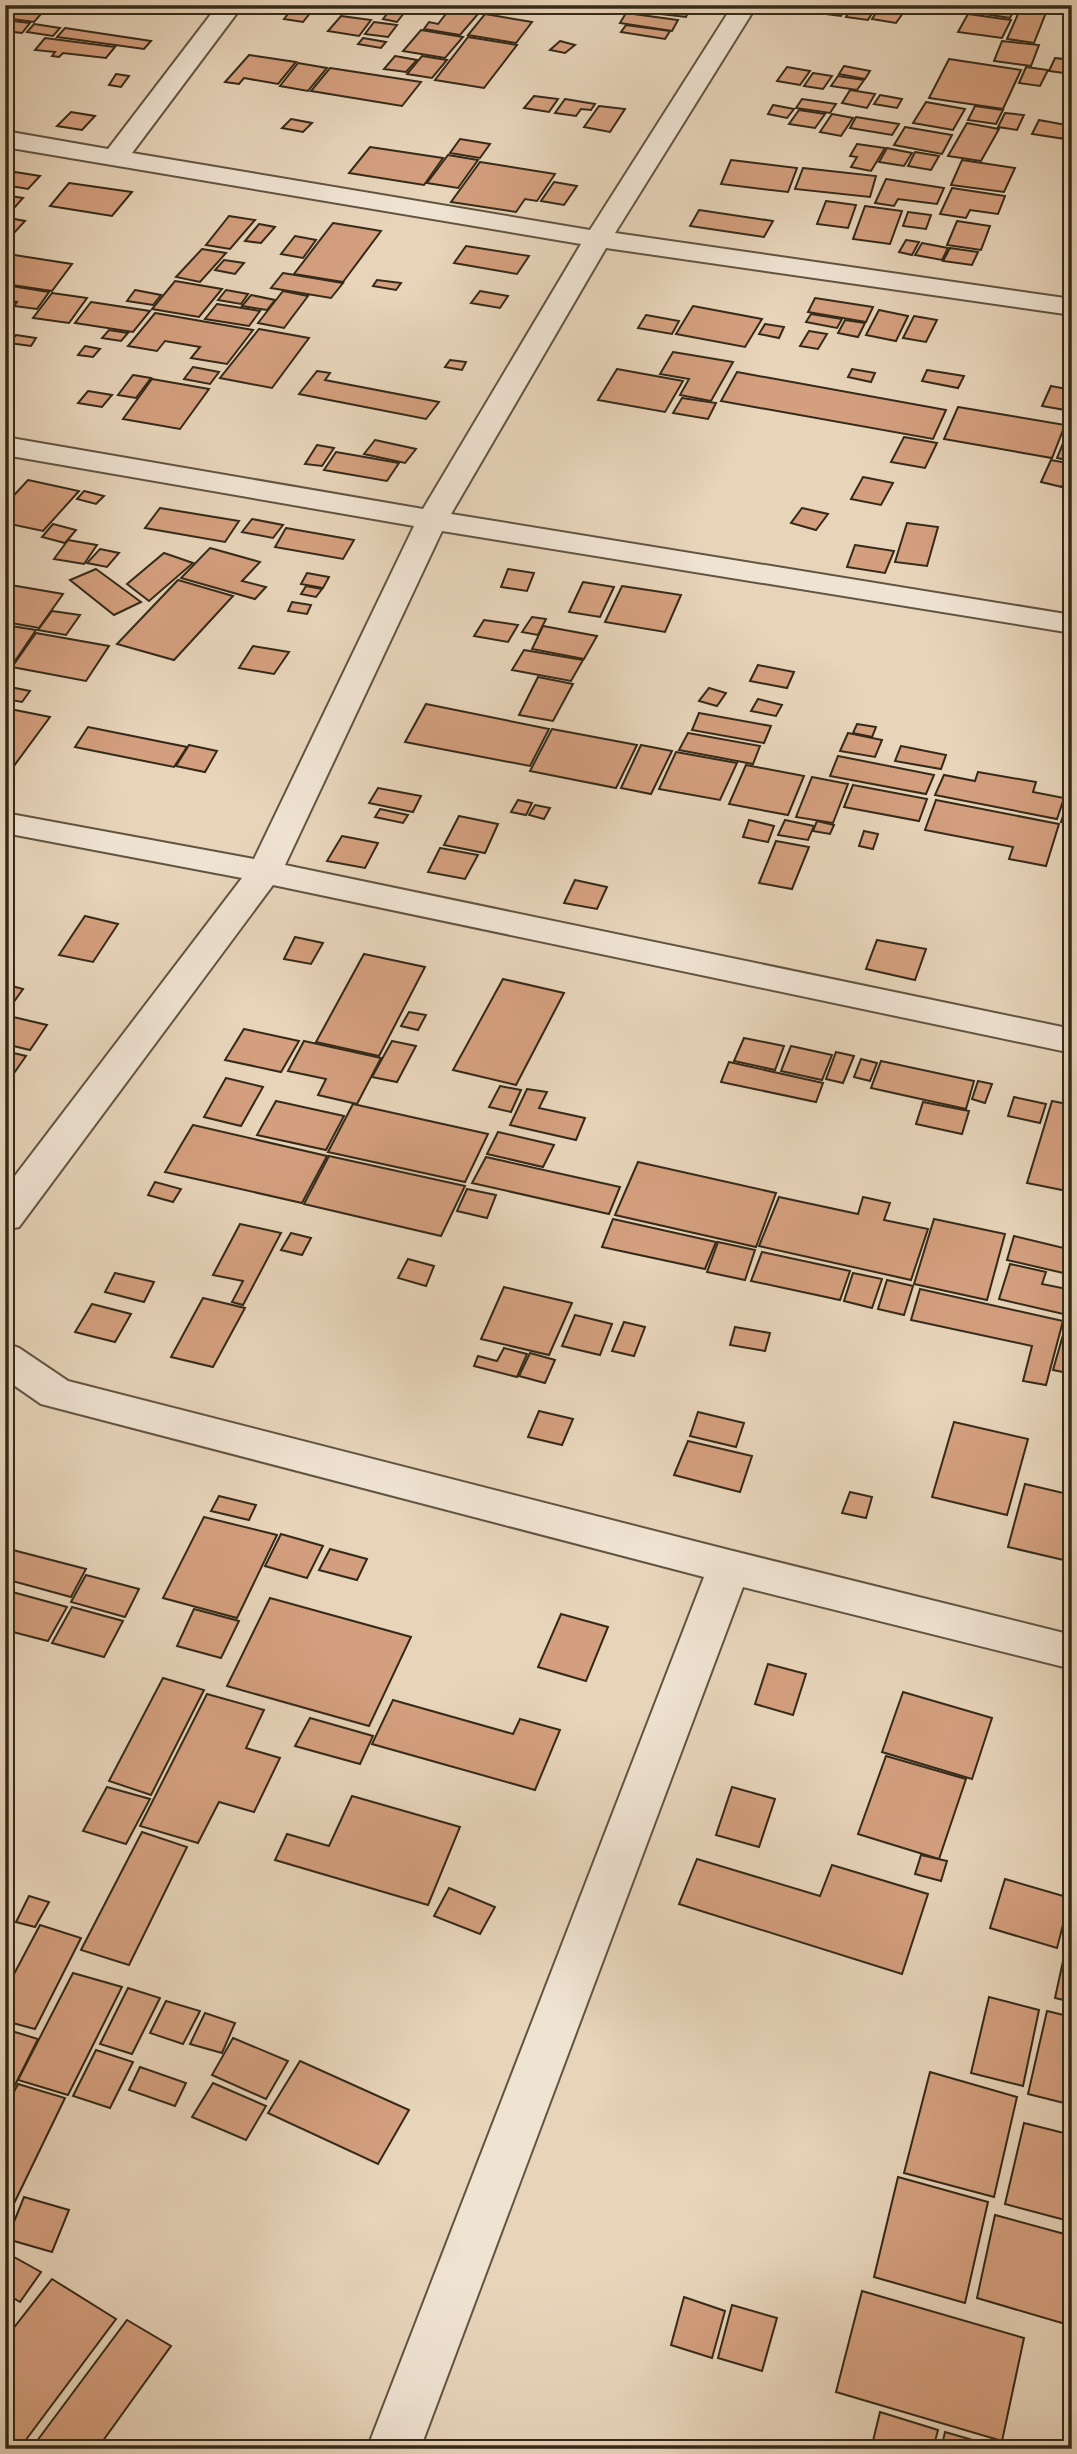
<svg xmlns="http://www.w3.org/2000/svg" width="1077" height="2454" font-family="'IM FELL Double Pica',serif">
<rect width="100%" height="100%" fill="#e7d4b9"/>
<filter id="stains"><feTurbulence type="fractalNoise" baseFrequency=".00286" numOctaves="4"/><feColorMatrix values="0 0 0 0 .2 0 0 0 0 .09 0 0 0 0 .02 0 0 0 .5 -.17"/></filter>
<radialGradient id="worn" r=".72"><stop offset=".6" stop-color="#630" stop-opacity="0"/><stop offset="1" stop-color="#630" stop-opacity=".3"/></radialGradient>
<g fill="#d49f7e" stroke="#352a19" stroke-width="2">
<polygon points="5,5 49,5 34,22 5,18"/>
<polygon points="450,5 489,5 484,12"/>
<polygon points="656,5 662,5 690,8 686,17 651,13"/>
<polygon points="822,5 834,5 846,7 841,16 817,13"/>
<polygon points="853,5 857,5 875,8 868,20 846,17"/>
<polygon points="960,5 1017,5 1010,18 957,10"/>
<polygon points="1022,5 1049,5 1034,43 1007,39"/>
<polygon points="292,9 311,12 303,22 284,19"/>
<polygon points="390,10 404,13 397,22 383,19"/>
<polygon points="449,10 478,14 460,35 424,29 429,22 438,24"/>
<polygon points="878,10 903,13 896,23 872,19"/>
<polygon points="626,13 678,20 672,31 620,23"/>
<polygon points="485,14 532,22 516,43 468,35"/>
<polygon points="968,14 1011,20 1002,38 958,32"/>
<polygon points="341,16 371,20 359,36 328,31"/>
<polygon points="5,20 30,23 22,33 5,31"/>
<polygon points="374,22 397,25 388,37 365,34"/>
<polygon points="34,24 60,28 53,36 27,32"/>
<polygon points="626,25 670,31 665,39 621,32"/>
<polygon points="65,28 151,41 144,49 57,37"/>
<polygon points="421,30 463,37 445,58 403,51"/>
<polygon points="468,37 517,45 484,88 435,80"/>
<polygon points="45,38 115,47 106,58 63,53 59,57 52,56 55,52 35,50"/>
<polygon points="363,38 386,42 381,48 358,44"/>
<polygon points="560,41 575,45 565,53 550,50"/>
<polygon points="1002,41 1039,45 1031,66 994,61"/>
<polygon points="249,55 296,62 278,84 244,78 239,84 225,82"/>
<polygon points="395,56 417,60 406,72 384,69"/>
<polygon points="422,56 447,60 432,78 407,74"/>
<polygon points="1055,58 1072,60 1072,74 1049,71"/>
<polygon points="949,59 1021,70 1003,109 929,98"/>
<polygon points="298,63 327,68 308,91 280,86"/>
<polygon points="844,66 870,71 865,79 839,74"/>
<polygon points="787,67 810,71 800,85 777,81"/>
<polygon points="1026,67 1048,70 1040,86 1019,83"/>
<polygon points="330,68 421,82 402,106 311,91"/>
<polygon points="813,73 832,76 823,89 804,86"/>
<polygon points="116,74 129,76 121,87 109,85"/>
<polygon points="838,76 864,80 857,90 831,86"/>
<polygon points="850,90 875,94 867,108 842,103"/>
<polygon points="880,95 902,99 897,108 874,104"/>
<polygon points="534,96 558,99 549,112 524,108"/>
<polygon points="565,99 595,104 591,110 581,109 576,116 555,113"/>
<polygon points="802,99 836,104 830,113 796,108"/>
<polygon points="926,102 965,109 953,130 913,123"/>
<polygon points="773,105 794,109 787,118 768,114"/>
<polygon points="599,106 625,109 610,132 584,127"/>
<polygon points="975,106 1003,110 996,124 968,120"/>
<polygon points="799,110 825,114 815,128 789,124"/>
<polygon points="71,112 95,116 82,130 57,126"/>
<polygon points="1005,113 1024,115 1017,130 998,127"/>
<polygon points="832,114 853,118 841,136 820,132"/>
<polygon points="856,117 899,124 892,135 850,128"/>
<polygon points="291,119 312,123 303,132 282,128"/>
<polygon points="1039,120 1072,126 1072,140 1032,134"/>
<polygon points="967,123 999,129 981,161 948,156"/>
<polygon points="905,127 952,135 942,154 894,145"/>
<polygon points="460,139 490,144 480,158 450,153"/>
<polygon points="857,144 885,148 871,171 851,167 857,157 850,156"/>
<polygon points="370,147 443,158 424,185 349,173"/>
<polygon points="887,148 912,153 904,166 879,162"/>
<polygon points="915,152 939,156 931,170 908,166"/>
<polygon points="448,155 478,160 458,188 427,183"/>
<polygon points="731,160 797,168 788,192 721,184"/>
<polygon points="962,160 1015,168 1004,192 951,185"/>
<polygon points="480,162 555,174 537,201 525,199 516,212 451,202"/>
<polygon points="803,168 876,176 870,197 795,189"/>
<polygon points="15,172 40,176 28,189 5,185"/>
<polygon points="886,179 944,188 937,204 898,199 894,206 875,203"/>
<polygon points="554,182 577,186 564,205 541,201"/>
<polygon points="69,183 132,192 112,216 50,206"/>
<polygon points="952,188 1005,196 998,214 970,210 966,218 940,214"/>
<polygon points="5,195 23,198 15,207 5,205"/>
<polygon points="826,201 856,205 848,228 817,224"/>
<polygon points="865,206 902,211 890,244 853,239"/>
<polygon points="699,210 773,221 764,237 690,226"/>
<polygon points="908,212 931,215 926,229 903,226"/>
<polygon points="229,216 255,220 230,249 206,245"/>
<polygon points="9,218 25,221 14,233 5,231 5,223"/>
<polygon points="957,221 990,226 981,250 947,245"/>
<polygon points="333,223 381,231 343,282 294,274"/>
<polygon points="259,224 275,227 261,243 245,241"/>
<polygon points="295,236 316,240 303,258 281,254"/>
<polygon points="906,240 919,242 912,255 899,252"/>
<polygon points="922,243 948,248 942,260 915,255"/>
<polygon points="466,246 529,256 517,274 454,263"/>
<polygon points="950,248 978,252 972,265 943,261"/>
<polygon points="202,249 226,253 200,282 176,277"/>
<polygon points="8,254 72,264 52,291 5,284 5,258"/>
<polygon points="224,260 244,263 235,274 215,270"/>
<polygon points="283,273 343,283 331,298 271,288"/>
<polygon points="377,280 401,283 396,290 373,286"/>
<polygon points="175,281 222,289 199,317 152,309"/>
<polygon points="5,285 49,292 37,309 14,306 17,302 5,300"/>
<polygon points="135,290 161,295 153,305 127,301"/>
<polygon points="226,290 248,294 241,304 218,300"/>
<polygon points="283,291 308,296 284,328 258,323"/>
<polygon points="480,291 508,296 500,308 471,303"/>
<polygon points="52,293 87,298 69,323 33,318"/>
<polygon points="251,295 275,300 267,310 242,306"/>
<polygon points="815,298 873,307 866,322 808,312"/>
<polygon points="91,302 150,311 133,332 75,323"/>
<polygon points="217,304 260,311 249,326 205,319"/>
<polygon points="693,306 762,319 745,347 676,334"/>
<polygon points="879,310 908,316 896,341 866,335"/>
<polygon points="155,313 253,330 227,364 191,358 200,347 165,341 157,351 128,346"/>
<polygon points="811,314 842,319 837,328 806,322"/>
<polygon points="646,315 679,321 672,334 638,328"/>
<polygon points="914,316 937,320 926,342 903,338"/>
<polygon points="845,320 865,323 858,337 838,333"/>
<polygon points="765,324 784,327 779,338 759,334"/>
<polygon points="259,329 309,338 272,388 220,378"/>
<polygon points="109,330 128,333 121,341 102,338"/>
<polygon points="809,331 827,334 818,349 800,346"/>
<polygon points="16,335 36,338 31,346 9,343"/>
<polygon points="85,346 100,349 93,357 78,355"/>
<polygon points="673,352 733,362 711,401 680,395 689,379 660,374"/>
<polygon points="450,360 466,362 462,370 445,367"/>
<polygon points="193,367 219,372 210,384 184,379"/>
<polygon points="617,369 683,381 665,412 598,400"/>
<polygon points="852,369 875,373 871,382 848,377"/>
<polygon points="927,370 964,376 958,388 922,381"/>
<polygon points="317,371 330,373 325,380 439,402 426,419 299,394"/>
<polygon points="737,372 946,410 933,439 721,401"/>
<polygon points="133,375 151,378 136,398 118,395"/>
<polygon points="152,379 209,389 180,429 123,419"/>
<polygon points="1051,386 1072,390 1071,411 1042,406"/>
<polygon points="88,391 112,395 102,407 78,403"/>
<polygon points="682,398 716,403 708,419 673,413"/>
<polygon points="958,407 1065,425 1052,458 944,439"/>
<polygon points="1070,426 1072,426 1072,461 1057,458"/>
<polygon points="904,437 937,443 925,468 891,462"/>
<polygon points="375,440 416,449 405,463 364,454"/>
<polygon points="317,445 334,448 322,466 305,464"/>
<polygon points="336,452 399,463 387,481 324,470"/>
<polygon points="1051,460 1072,464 1062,487 1041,482"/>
<polygon points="863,477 893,483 881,505 851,499"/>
<polygon points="28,480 79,491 43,531 5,523 5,505"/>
<polygon points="84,491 104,496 96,504 77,499"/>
<polygon points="160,508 239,521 225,542 145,528"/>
<polygon points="802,508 828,514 816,530 791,523"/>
<polygon points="252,519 283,525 273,538 242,532"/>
<polygon points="907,523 938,527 927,566 895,562"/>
<polygon points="53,524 76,530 65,543 42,537"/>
<polygon points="286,528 354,540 343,559 275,547"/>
<polygon points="68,540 97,545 84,564 54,559"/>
<polygon points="855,545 894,551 885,573 847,567"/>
<polygon points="210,548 260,562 242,581 266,587 255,599 181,578"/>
<polygon points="100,549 119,553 107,567 87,563"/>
<polygon points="164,553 193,563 149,601 127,584"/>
<polygon points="96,569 141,602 114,615 70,580"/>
<polygon points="508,569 534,573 527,591 501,587"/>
<polygon points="307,573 329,577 323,588 301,584"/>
<polygon points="178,580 233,596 174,660 117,644"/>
<polygon points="583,582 614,587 600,617 569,612"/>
<polygon points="5,584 63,594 39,628 5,622"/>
<polygon points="306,586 322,589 316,597 301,594"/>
<polygon points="622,586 681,595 665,632 605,622"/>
<polygon points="292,602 311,605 307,614 288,611"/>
<polygon points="52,611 80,615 66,635 38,630"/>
<polygon points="532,617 546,619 538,635 522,632"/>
<polygon points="484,620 518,625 508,642 474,636"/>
<polygon points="5,625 36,630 11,667 5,666"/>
<polygon points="543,626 597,636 584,659 532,649"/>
<polygon points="36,633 109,646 86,681 12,667"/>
<polygon points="253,646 289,652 274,674 239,668"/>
<polygon points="524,650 583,660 571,681 512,670"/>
<polygon points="758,665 794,672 787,688 750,681"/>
<polygon points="538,677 573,684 553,721 519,715"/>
<polygon points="5,686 30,691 22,702 5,699"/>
<polygon points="709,688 726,693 717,706 699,701"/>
<polygon points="758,699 782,705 776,716 751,711"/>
<polygon points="426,704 549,729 530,766 405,742"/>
<polygon points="5,708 50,717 8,774 5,773"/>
<polygon points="699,713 771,726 764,743 692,730"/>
<polygon points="857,724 876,727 872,737 853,733"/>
<polygon points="88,727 187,747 174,767 75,747"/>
<polygon points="552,729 637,745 616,788 530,771"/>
<polygon points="688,733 760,746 753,764 679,750"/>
<polygon points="848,733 882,740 875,757 840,751"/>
<polygon points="189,745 217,751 205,772 176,766"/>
<polygon points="641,745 672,751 651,794 621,788"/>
<polygon points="901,746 946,755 941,769 895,761"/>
<polygon points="676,752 737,763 720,800 659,789"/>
<polygon points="838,756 934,775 926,794 830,776"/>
<polygon points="746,765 804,776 788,815 729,804"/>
<polygon points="978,772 1036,782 1033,792 1064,798 1057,819 935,795 944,775 975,781"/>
<polygon points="812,777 848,784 833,823 796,817"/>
<polygon points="853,785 927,799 919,821 844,807"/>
<polygon points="378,788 421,796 413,812 369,803"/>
<polygon points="1072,790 1072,824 1061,822"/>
<polygon points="518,800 532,803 526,815 511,812"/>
<polygon points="936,800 1059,824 1046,866 1009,859 1013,847 925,830"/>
<polygon points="535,805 550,808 544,819 529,815"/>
<polygon points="380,809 408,815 403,823 375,817"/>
<polygon points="459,816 498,824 485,853 444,845"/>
<polygon points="749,820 774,826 768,842 743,837"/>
<polygon points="785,820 814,826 808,840 778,835"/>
<polygon points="817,821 834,825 830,834 813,831"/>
<polygon points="864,831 878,834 873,849 859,846"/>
<polygon points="342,836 378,843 365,868 327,861"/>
<polygon points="776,841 809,847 792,889 759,883"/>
<polygon points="440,848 478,855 465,879 428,872"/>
<polygon points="575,880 607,887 597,909 564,903"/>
<polygon points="85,916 118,924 93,962 59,955"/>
<polygon points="295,937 323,943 311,964 284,959"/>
<polygon points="877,940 926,949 915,980 866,969"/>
<polygon points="364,954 425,967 379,1056 316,1042"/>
<polygon points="503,979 564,993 516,1085 453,1070"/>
<polygon points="5,984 23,989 8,1010 5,1009"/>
<polygon points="409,1012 426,1015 418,1030 401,1026"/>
<polygon points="5,1015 47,1025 30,1050 5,1044"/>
<polygon points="244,1029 299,1041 281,1072 225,1060"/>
<polygon points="744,1038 784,1046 775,1070 734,1061"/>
<polygon points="304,1041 381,1058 357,1104 318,1095 326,1079 288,1071"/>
<polygon points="392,1041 416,1046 397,1082 372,1077"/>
<polygon points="791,1046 832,1055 822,1080 781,1071"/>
<polygon points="5,1051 26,1056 5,1086"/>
<polygon points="836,1052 854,1056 843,1083 826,1079"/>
<polygon points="861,1059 877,1063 870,1081 854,1077"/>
<polygon points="881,1061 974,1081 966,1109 871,1088"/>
<polygon points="729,1062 823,1083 816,1102 721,1082"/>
<polygon points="226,1078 263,1087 241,1126 204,1117"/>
<polygon points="978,1081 992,1084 985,1103 972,1099"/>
<polygon points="500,1086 521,1090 511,1112 489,1107"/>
<polygon points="527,1089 547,1092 539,1108 585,1118 576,1140 510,1125"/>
<polygon points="1014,1097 1046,1104 1040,1123 1008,1116"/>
<polygon points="276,1101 344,1116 326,1150 257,1135"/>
<polygon points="1052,1101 1072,1105 1072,1192 1027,1183"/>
<polygon points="923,1102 969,1111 962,1134 916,1124"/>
<polygon points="353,1104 488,1134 465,1182 328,1152"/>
<polygon points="193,1125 327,1156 302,1203 165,1172"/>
<polygon points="498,1132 554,1145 543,1167 487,1154"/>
<polygon points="329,1156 465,1186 441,1236 304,1204"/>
<polygon points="486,1157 620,1187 609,1214 472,1183"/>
<polygon points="638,1162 776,1193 756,1247 615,1215"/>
<polygon points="155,1182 181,1189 173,1202 148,1195"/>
<polygon points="467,1189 496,1195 487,1218 457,1211"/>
<polygon points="779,1197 858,1214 863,1197 890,1203 884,1220 928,1229 911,1280 759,1246"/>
<polygon points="613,1219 716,1242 705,1269 602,1247"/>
<polygon points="934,1219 1005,1234 987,1300 914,1284"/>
<polygon points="240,1224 281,1233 243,1305 232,1302 243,1281 213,1275"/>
<polygon points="291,1233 311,1238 302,1255 281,1250"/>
<polygon points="1014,1236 1072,1250 1072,1275 1007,1260"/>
<polygon points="718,1242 755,1250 745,1280 707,1272"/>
<polygon points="762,1252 850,1271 840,1300 751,1281"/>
<polygon points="408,1259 434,1266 426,1286 398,1278"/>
<polygon points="1010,1264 1046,1272 1042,1284 1072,1290 1072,1316 999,1299"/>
<polygon points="115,1273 154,1282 144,1302 105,1292"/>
<polygon points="853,1273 882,1279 872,1308 844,1301"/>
<polygon points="887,1280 913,1286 904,1315 878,1309"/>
<polygon points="504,1287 572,1303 549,1355 481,1339"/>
<polygon points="920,1289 1063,1321 1046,1385 1023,1381 1032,1346 911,1320"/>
<polygon points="203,1298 245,1308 213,1367 171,1357"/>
<polygon points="92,1304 131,1314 115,1342 75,1332"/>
<polygon points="575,1315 612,1324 600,1355 562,1346"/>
<polygon points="1067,1321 1072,1322 1072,1374 1053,1370"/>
<polygon points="624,1322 645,1327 634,1356 612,1351"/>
<polygon points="735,1327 770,1333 765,1351 730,1345"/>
<polygon points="504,1348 527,1354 517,1377 474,1366 478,1356 497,1361"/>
<polygon points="530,1353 555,1360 545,1383 519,1376"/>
<polygon points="539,1411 573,1419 562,1445 528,1437"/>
<polygon points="698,1412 744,1423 736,1447 690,1436"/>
<polygon points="954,1422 1028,1439 1007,1515 932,1497"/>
<polygon points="688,1441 752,1456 740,1492 674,1475"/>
<polygon points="1025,1484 1072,1495 1072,1562 1008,1547"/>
<polygon points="850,1492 872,1497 866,1518 842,1513"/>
<polygon points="219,1496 256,1505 249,1520 211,1511"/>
<polygon points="204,1517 277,1535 237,1618 163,1598"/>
<polygon points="281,1534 323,1546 307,1578 265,1566"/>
<polygon points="5,1548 86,1569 71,1597 5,1579"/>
<polygon points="330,1549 367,1559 357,1580 319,1570"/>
<polygon points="86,1575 139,1589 125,1617 71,1602"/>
<polygon points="5,1590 67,1607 48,1641 5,1630"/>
<polygon points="270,1598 411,1637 369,1726 227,1686"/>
<polygon points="72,1607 123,1621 104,1657 52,1643"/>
<polygon points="194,1609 239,1621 221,1658 177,1646"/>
<polygon points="561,1614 608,1627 586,1681 538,1667"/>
<polygon points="768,1664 806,1674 793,1715 755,1704"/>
<polygon points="163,1678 204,1690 151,1795 109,1781"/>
<polygon points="903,1692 992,1718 972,1779 882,1752"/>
<polygon points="207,1694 264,1710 246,1748 280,1758 254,1812 219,1802 198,1843 140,1826"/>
<polygon points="393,1700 513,1734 520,1719 560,1730 535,1790 372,1744"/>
<polygon points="310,1718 373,1736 360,1764 295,1746"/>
<polygon points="886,1756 966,1779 939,1859 858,1834"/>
<polygon points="107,1787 150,1799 126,1844 83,1831"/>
<polygon points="732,1787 775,1799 759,1847 716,1835"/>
<polygon points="352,1796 460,1827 428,1905 275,1860 287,1834 329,1846"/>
<polygon points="142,1832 187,1847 129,1965 81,1950"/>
<polygon points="921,1855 947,1861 941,1881 915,1874"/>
<polygon points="697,1859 820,1896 832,1865 928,1894 902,1974 679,1904"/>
<polygon points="1005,1879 1070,1898 1057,1948 990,1928"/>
<polygon points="449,1888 495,1907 480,1934 434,1916"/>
<polygon points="29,1896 49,1902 35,1927 16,1922"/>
<polygon points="1072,1920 1072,2002 1055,1998"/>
<polygon points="40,1925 81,1938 35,2029 5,2021 5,1991"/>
<polygon points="73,1973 122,1987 68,2095 18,2080"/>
<polygon points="128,1988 160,1998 132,2054 100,2044"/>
<polygon points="989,1997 1039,2010 1023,2086 971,2073"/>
<polygon points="166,2001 200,2011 183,2044 150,2033"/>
<polygon points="1047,2011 1072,2017 1072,2105 1028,2094"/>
<polygon points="205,2013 235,2023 222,2053 190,2044"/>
<polygon points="5,2029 38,2039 5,2105"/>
<polygon points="233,2038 288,2061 266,2099 212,2075"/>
<polygon points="96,2050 133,2062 110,2108 73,2096"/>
<polygon points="300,2061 409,2110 378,2164 268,2113"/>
<polygon points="140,2067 186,2083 175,2106 129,2090"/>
<polygon points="930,2072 1017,2097 994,2197 904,2173"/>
<polygon points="213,2083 266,2106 246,2140 192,2117"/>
<polygon points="18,2084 65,2098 5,2222 5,2109"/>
<polygon points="1024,2123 1072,2135 1072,2186 1065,2220 1005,2204"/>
<polygon points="898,2177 988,2202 965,2303 874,2277"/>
<polygon points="24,2197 69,2210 52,2252 7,2239"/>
<polygon points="995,2215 1072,2236 1072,2326 977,2298"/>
<polygon points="5,2252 41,2272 20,2302 5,2293"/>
<polygon points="52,2279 116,2319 19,2449 5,2449 5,2339"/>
<polygon points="862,2291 1024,2338 1002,2441 836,2392"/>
<polygon points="684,2297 725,2311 712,2358 671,2345"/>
<polygon points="732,2305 777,2318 762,2371 718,2358"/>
<polygon points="127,2320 171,2346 97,2449 31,2449"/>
<polygon points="880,2412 938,2430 933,2449 871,2449"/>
<polygon points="945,2432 997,2447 997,2449 941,2449"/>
</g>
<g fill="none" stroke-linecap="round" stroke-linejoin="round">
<g stroke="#625441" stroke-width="4">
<g id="minor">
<polygon points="218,5 243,5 132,153 590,230 733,5 757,5 615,233 1072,299 1072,315 606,248 451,514 1072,615 1072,633 442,531 285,865 1072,1029 1072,1053 273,885 19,1227 5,1230 5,1189 242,878 5,833 5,813 254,859 414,526 5,455 5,437 423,509 581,244 5,147 5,131 108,149"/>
<polygon points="5,1343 19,1348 68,1381 729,1550 1072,1635 1072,1669 743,1587 420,2449 367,2449 704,1577 41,1404 5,1379"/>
</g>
</g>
<use href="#minor" fill="#efe3d2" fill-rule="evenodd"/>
</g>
<rect width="1077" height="2454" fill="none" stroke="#e7d4b9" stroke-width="28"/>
<rect x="7" y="7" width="1063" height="2440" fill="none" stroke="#352a19" stroke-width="3.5"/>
<rect x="14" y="14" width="1049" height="2426" fill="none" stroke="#352a19" stroke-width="2"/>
<rect width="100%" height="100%" filter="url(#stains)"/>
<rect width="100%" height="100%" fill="url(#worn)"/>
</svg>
